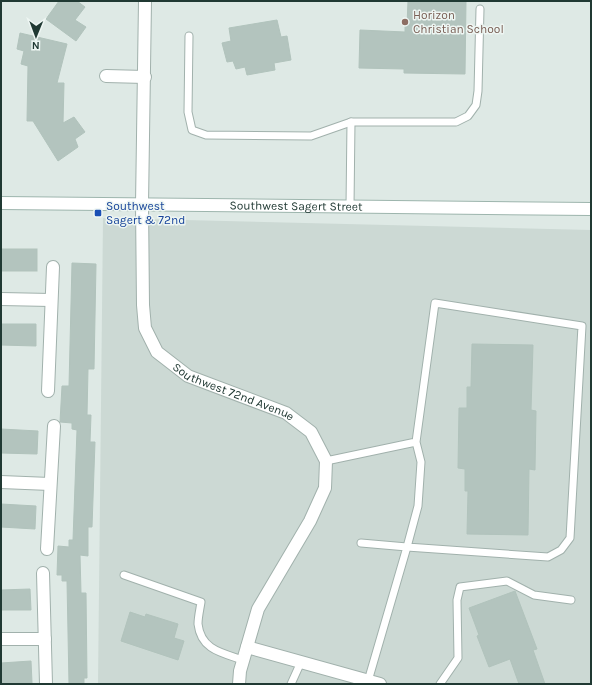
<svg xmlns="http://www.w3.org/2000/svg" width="592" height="685" font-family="Karla,sans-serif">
<rect width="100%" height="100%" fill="#dee9e5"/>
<polygon fill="#ccd9d4" points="103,218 591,230 591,684 98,684"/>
<g fill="#b3c4be" stroke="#b1c3bc">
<polygon points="59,1 77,1 85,7 75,20 86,27 76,41 46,19"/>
<polygon points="408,1 466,1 465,74 404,73 404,69 359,68 360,30 405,32 405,25 407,25"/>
<polygon points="277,20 281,37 287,36 291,60 274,63 275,70 247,75 245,67 236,69 233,61 227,62 222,43 231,41 229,28"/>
<polygon points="20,33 67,44 57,83 64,83 63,123 74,117 85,132 75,139 78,147 58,161 33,121 27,121 28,66 21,64 24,51 17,49"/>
<rect x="1" y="249" width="36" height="22"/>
<polygon points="72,263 96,264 94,369 88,369 87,415 91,415 90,442 95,442 92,527 88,527 88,556 80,555 81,593 86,593 87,678 84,678 84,684 69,684 67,581 62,581 62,575 57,575 58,546 69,547 69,540 73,540 77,430 72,429 72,423 60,422 62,386 69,386"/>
<polygon points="1,324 36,324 36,346 1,345"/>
<polygon points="472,344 533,345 531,410 536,411 535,470 529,469 528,535 467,534 468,491 465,491 465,469 458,468 459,408 467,408 467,387 471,387"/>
<polygon points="1,429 38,431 37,454 1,453"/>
<polygon points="1,504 36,506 35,529 1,527"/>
<polygon points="30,589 31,610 1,610 1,590"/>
<polygon points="515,591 537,649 533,650 545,684 519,684 510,659 489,667 477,636 479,635 469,608"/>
<polygon points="130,612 145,617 146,614 178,624 174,638 184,641 178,660 121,641"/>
<polygon points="31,661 32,683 1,684 1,663"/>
</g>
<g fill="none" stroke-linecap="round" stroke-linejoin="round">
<g stroke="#a1b1ac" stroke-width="9">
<g id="lane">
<polyline points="189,36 188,112 192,130 206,135 311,136 351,122"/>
<polyline points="350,206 351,122 456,122 468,116 476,105 478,91 480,9"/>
<polyline points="326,461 416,442 435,303 582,326 570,538 561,550 548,557 407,547 418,506 421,462 416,442"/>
<polyline points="361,543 407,547 368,681"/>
<path d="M124 575 201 602C200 609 198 617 198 624 201 650 222 653 243 660"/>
<polyline points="291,684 301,662"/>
<polyline points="440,684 458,658 457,600 460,587 507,581 534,595 571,600"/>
</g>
</g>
<g stroke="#a1b1ac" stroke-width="14">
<g id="street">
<path id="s1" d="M145 1 142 204 143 305 145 328 157 352 188 376 286 413 311 432 326 461 325 488 310 521 258 609 240 671 239 684"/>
<polyline points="106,76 145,77"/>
<polyline points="1,299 51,300"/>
<polyline points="48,391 53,267"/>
<polyline points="1,482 50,484"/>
<polyline points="47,549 54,426"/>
<polyline points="43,573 46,684"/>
<polyline points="1,639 45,639"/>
<polyline points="247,647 380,684"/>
</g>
</g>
<g stroke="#9db5ad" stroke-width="14">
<g id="secondary">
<path id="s2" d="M1 203 591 209"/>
</g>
</g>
<use href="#lane" stroke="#fff" stroke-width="7"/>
<use href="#street" stroke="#fff" stroke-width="12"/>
<use href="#secondary" stroke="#fff" stroke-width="12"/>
</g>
<circle fill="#8d6e63" stroke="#eef6f3" stroke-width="1.5" cx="405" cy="22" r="4"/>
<rect fill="#1a4fb4" stroke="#eef6f3" stroke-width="1.5" x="94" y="209" width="8" height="8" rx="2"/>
<g text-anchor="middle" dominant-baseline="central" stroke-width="3" stroke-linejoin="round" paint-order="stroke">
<g font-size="12" fill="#785e54" stroke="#eef6f3" text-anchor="start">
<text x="413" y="15">Horizon<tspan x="413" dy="14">Christian School</tspan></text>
</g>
<g font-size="12" fill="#164399" stroke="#eef6f3" text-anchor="start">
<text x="106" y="206">Southwest<tspan x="106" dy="14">Sagert &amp; 72nd</tspan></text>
</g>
<g font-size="12" fill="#203933" stroke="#eef6f3">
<text stroke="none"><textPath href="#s2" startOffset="295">Southwest Sagert Street</textPath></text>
<text stroke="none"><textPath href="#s1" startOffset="441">Southwest 72nd Avenue</textPath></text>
</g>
</g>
<rect width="592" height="685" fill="none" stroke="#203933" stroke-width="4"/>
<g transform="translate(36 36) rotate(181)" stroke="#eef6f3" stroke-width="3" paint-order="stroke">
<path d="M0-3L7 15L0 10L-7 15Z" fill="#203933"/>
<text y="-6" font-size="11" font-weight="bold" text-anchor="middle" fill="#203933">N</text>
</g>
</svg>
